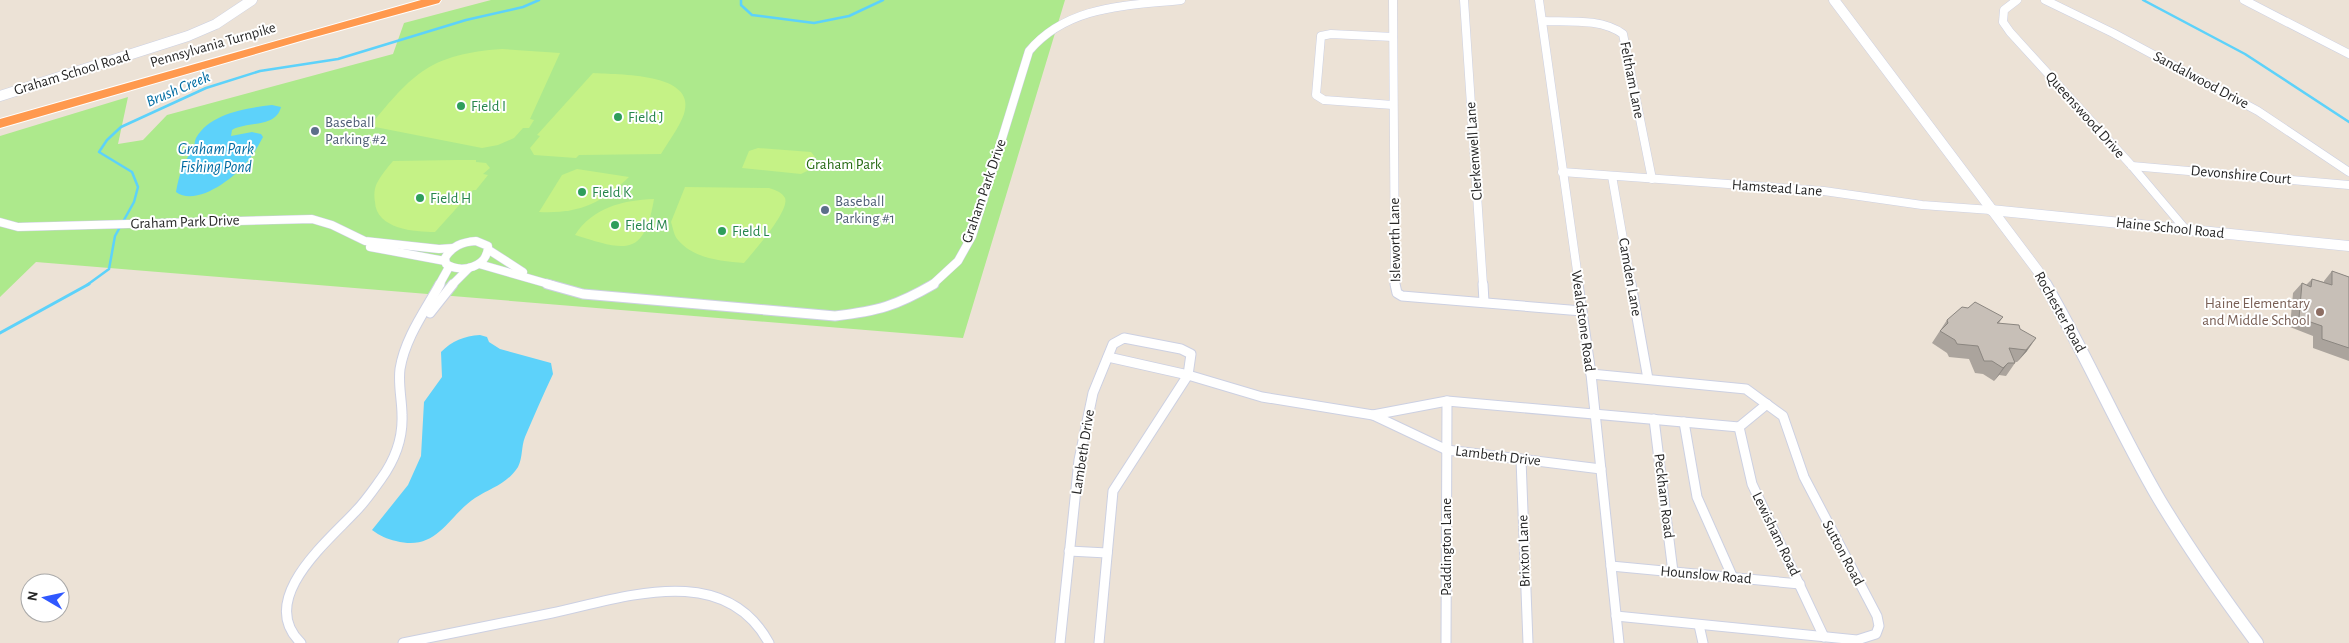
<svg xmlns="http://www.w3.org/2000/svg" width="2349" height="643" font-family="'Alegreya Sans',sans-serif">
<rect width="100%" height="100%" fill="#ece2d6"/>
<polygon fill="#ade98c" points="491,0 1065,0 963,338 36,262 0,297 0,136 128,97 118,144 143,140 167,115 393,54 404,23"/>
<g fill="#c5f286">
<path d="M502 49 560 53 530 119 534 120 529 128H523L514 138 498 145 482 148 370 126C413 73 431 54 502 49Z"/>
<path d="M593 73C617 75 698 72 684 114 679 128 668 142 661 154L579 155 576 158 534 155 530 148 540 136 537 135Z"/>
<polygon points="758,148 811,152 815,157 809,170 801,174 742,168 749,151"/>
<path d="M457 160H476V162L486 163 490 168 483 174 488 175 476 190H473L435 232C415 232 376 229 375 202 374 196 374 189 377 183 381 175 387 168 393 161Z"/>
<path d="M577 169 629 177C601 204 577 214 539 212L562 175Z"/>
<path d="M685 187 769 188C775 190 782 192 785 198 790 211 753 252 744 263 722 261 694 259 678 240 674 236 673 228 671 222Z"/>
<path d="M654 199C644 259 624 250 575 235 592 208 623 200 654 199Z"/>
</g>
<g fill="#5dd2fa">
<path d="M272 105 281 107C276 128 248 121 232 130L231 136 252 132 261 134 263 137C258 146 253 156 246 163 233 179 196 207 176 192 179 175 183 163 193 149 195 146 194 142 196 138 210 113 247 108 272 105Z"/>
<path d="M480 335 487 337 489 342 500 349 551 363 553 374C543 395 534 416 525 437 521 447 523 457 518 467 507 484 491 488 475 498 447 517 437 552 396 541 387 539 380 536 372 530L408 485 421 456 424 402 442 377 441 352C452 341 464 336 480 335Z"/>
</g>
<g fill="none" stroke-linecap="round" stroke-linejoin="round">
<g stroke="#5dd2fa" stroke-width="2.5">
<polyline points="741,0 741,5 752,15 814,23 849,16 883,0"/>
<polyline points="2143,0 2245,54 2349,122"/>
<polyline points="87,285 109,269 115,236 134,202 138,187 132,172 99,152 107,140 121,127 206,88 260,71 338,59 466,20 523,7 539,0"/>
</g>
<polyline stroke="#5dd2fa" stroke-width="3" points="0,333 89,284"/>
<g stroke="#ccd0e2" stroke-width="9">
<g id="minor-far1">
<polyline points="1393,0 1395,285"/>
<polyline points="1464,0 1483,285"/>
<polyline points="1539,0 1579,285"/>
<polyline points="2017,0 2004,10 2003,22 2010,32 2132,166 2186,230"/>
<polyline points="2045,0 2113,33 2258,111 2349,172"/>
<polyline points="2244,0 2349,54"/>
<path d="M1543 21C1568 22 1601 18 1623 34L1652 179"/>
<polyline points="1393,37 1331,34 1321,36 1316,95 1324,100 1393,105"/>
<polyline points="2132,166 2349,185"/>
<polyline points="1562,172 1824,191 1922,205 1991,210"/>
<polyline points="1612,176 1631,285"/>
<polyline points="0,222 18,227 312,219 332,225 365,241 439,249 453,248"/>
<path d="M476 241 488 246C488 267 462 274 446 264L445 258C452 246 462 242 476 241Z"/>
<polyline points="370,247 445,261"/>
<polyline points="489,250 523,272"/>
<polyline points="479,264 552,285"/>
<polyline points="439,285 449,267"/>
<polyline points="452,285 469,268"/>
<path d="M932 285 958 261 972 236 1029 51C1068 5 1126 6 1181 0"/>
</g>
</g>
<g stroke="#ccd0e2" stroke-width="11">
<g id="minor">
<path d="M547 284 583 294 835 316C878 311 896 306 934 284"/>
<polyline points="1395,284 1397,293 1402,296 1582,311"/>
<polyline points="1483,284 1484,302"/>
<polyline points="1578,284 1591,374 1619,643"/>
<polyline points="1631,284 1648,379"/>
<polyline points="430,313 453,284"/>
<polyline points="1108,357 1188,375 1262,397 1373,415 1447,401 1739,427"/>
<polyline points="1591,374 1746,389 1783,416 1804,477 1877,616 1879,626 1876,634 1857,640 1616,616"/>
<polyline points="1767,404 1739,427 1752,484 1824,637"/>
<polyline points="1373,415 1447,450 1601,469"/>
<polyline points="1654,419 1673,572"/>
<polyline points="1684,422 1697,497 1733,578"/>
<polyline points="1521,459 1528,643"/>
<polyline points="1069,551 1107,553"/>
<polyline points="1611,566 1800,584"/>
<polyline points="1699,625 1703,643"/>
<path d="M301 643C256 600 327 542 355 512 365 502 373 490 381 479 394 461 403 438 402 415 402 400 398 385 400 369 405 338 425 311 440 284"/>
<path d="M403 643C453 633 502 623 552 613 623 598 724 560 769 643"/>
<polyline points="1060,643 1079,460 1093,393 1113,344 1124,338 1181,349 1191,354 1188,375 1113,491 1099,643"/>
<polyline points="1446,643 1447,401"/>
</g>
</g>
<g stroke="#ccd0e2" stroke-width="11">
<g id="tertiary-far1">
<polyline points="1834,0 2038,271 2046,285"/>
<polyline points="0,96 188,36 216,24 252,0"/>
<polyline points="1991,210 2349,246"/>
</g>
</g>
<g stroke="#ccd0e2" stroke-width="14">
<path id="tertiary" d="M2045 284C2086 354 2118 429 2159 499 2189 549 2222 596 2257 643"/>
</g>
<g stroke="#fff" stroke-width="2">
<polygon id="motorway" points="421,0 441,0 439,3 304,40 0,128 0,119"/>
</g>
<use href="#minor-far1" stroke="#fff" stroke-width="8"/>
<use href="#minor" stroke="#fff" stroke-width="9"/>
<use href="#tertiary-far1" stroke="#fff" stroke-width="10"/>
<use href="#tertiary" stroke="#fff" stroke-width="12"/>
<use href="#motorway" fill="#ff994e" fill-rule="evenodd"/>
</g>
<g fill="#aba49d">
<polygon points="2332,271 2349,277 2349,361 2313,348 2313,336 2290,327 2293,293 2302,283 2306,285 2312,279 2324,282 2324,281"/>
<polygon points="2003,317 1999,323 2027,351 2017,362 2015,362 2015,363 2006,376 1999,375 1994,381 1983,374 1975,373 1969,359 1949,357 1947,353 1932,343 1947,320"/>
</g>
<g fill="#8b8680">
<polygon points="2036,338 2027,351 2017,362 2026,350"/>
<polygon points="2008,363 1999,375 1994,381 2003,368"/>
</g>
<g fill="#c7bfb7" stroke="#8b8680">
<polygon points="2332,271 2349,277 2349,348 2322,339 2322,326 2299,318 2302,283 2311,287 2312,279 2332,285"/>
<polygon points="1975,302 2003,317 1997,323 2019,325 2020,329 2036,338 2026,350 2009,348 2015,363 2008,363 2003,368 1992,361 1984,361 1978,346 1957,344 1955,340 1940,331 1948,323 1947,320 1962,307 1968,308"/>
</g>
<g fill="#2e9e5b" stroke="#fff" stroke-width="2">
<circle cx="461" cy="106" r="5"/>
<circle cx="618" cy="117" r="5"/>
<circle cx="582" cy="192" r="5"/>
<circle cx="420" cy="198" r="5"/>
<circle cx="615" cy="225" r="5"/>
<circle cx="722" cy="231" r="5"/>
</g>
<g fill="#5c6f8a" stroke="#fff" stroke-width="2">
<circle cx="315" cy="131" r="5"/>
<circle cx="825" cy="210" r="5"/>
</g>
<circle fill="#8d6e63" stroke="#fff" stroke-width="2" cx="2320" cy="312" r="5"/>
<g text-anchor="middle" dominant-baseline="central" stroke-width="4" stroke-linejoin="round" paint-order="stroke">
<g font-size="15" fill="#272727" stroke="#fff">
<text transform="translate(213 45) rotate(-16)">Pennsylvania Turnpike</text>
<text transform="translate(72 73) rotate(-17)">Graham School Road</text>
<text transform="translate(1632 80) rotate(79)">Feltham Lane</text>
<text transform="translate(2201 80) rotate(28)">Sandalwood Drive</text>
<text transform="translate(2085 115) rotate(48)">Queenswood Drive</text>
<text transform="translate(1474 151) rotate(-94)">Clerkenwell Lane</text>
<text transform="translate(2241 175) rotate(5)">Devonshire Court</text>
<text transform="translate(1777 188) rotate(4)">Hamstead Lane</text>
<text transform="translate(984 191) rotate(-71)">Graham Park Drive</text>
<text transform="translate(185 222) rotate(-2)">Graham Park Drive</text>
<text transform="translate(2170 228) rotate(6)">Haine School Road</text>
<text transform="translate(1395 240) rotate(-91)">Isleworth Lane</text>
<text transform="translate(1630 277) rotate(80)">Camden Lane</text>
<text transform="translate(2060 312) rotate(61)">Rochester Road</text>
<text transform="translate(1583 321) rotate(82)">Wealdstone Road</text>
<text transform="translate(1083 452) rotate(-81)">Lambeth Drive</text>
<text transform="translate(1498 456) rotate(7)">Lambeth Drive</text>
<text transform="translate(1664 496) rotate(83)">Peckham Road</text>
<text transform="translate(1776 534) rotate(64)">Lewisham Road</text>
<text transform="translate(1446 547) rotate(-90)">Paddington Lane</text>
<text transform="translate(1524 551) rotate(-92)">Brixton Lane</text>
<text transform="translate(1843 553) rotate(62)">Sutton Road</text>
<text transform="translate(1706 575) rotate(5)">Hounslow Road</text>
</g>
<g font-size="15" fill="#27864d" stroke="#fff" text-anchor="start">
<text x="471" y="106">Field I</text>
<text x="628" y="117">Field J</text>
<text x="592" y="192">Field K</text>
<text x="430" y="198">Field H</text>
<text x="625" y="225">Field M</text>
<text x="732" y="231">Field L</text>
</g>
<g font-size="15" fill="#4e5e75" stroke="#fff" text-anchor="start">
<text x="325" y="122">Baseball<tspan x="325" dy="17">Parking #2</tspan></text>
<text x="835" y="201">Baseball<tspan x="835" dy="17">Parking #1</tspan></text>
</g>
<g font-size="15" fill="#256912" stroke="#fff">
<text x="844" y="164">Graham Park</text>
</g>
<g font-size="15" fill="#785e54" stroke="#fff" text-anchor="end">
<text x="2310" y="303">Haine Elementary<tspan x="2310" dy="17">and Middle School</tspan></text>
</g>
<g font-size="16" font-style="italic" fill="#006ca2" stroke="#fff">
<text transform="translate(178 89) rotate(-23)">Brush Creek</text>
<text x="216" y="149">Graham Park<tspan x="216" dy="18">Fishing Pond</tspan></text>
</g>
</g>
<g transform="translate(45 598) rotate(279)"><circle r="24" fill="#ffffff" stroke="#a9a9a9"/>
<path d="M0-4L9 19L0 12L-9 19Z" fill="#3058ff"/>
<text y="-8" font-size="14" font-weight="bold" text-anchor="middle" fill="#272727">N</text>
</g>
</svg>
